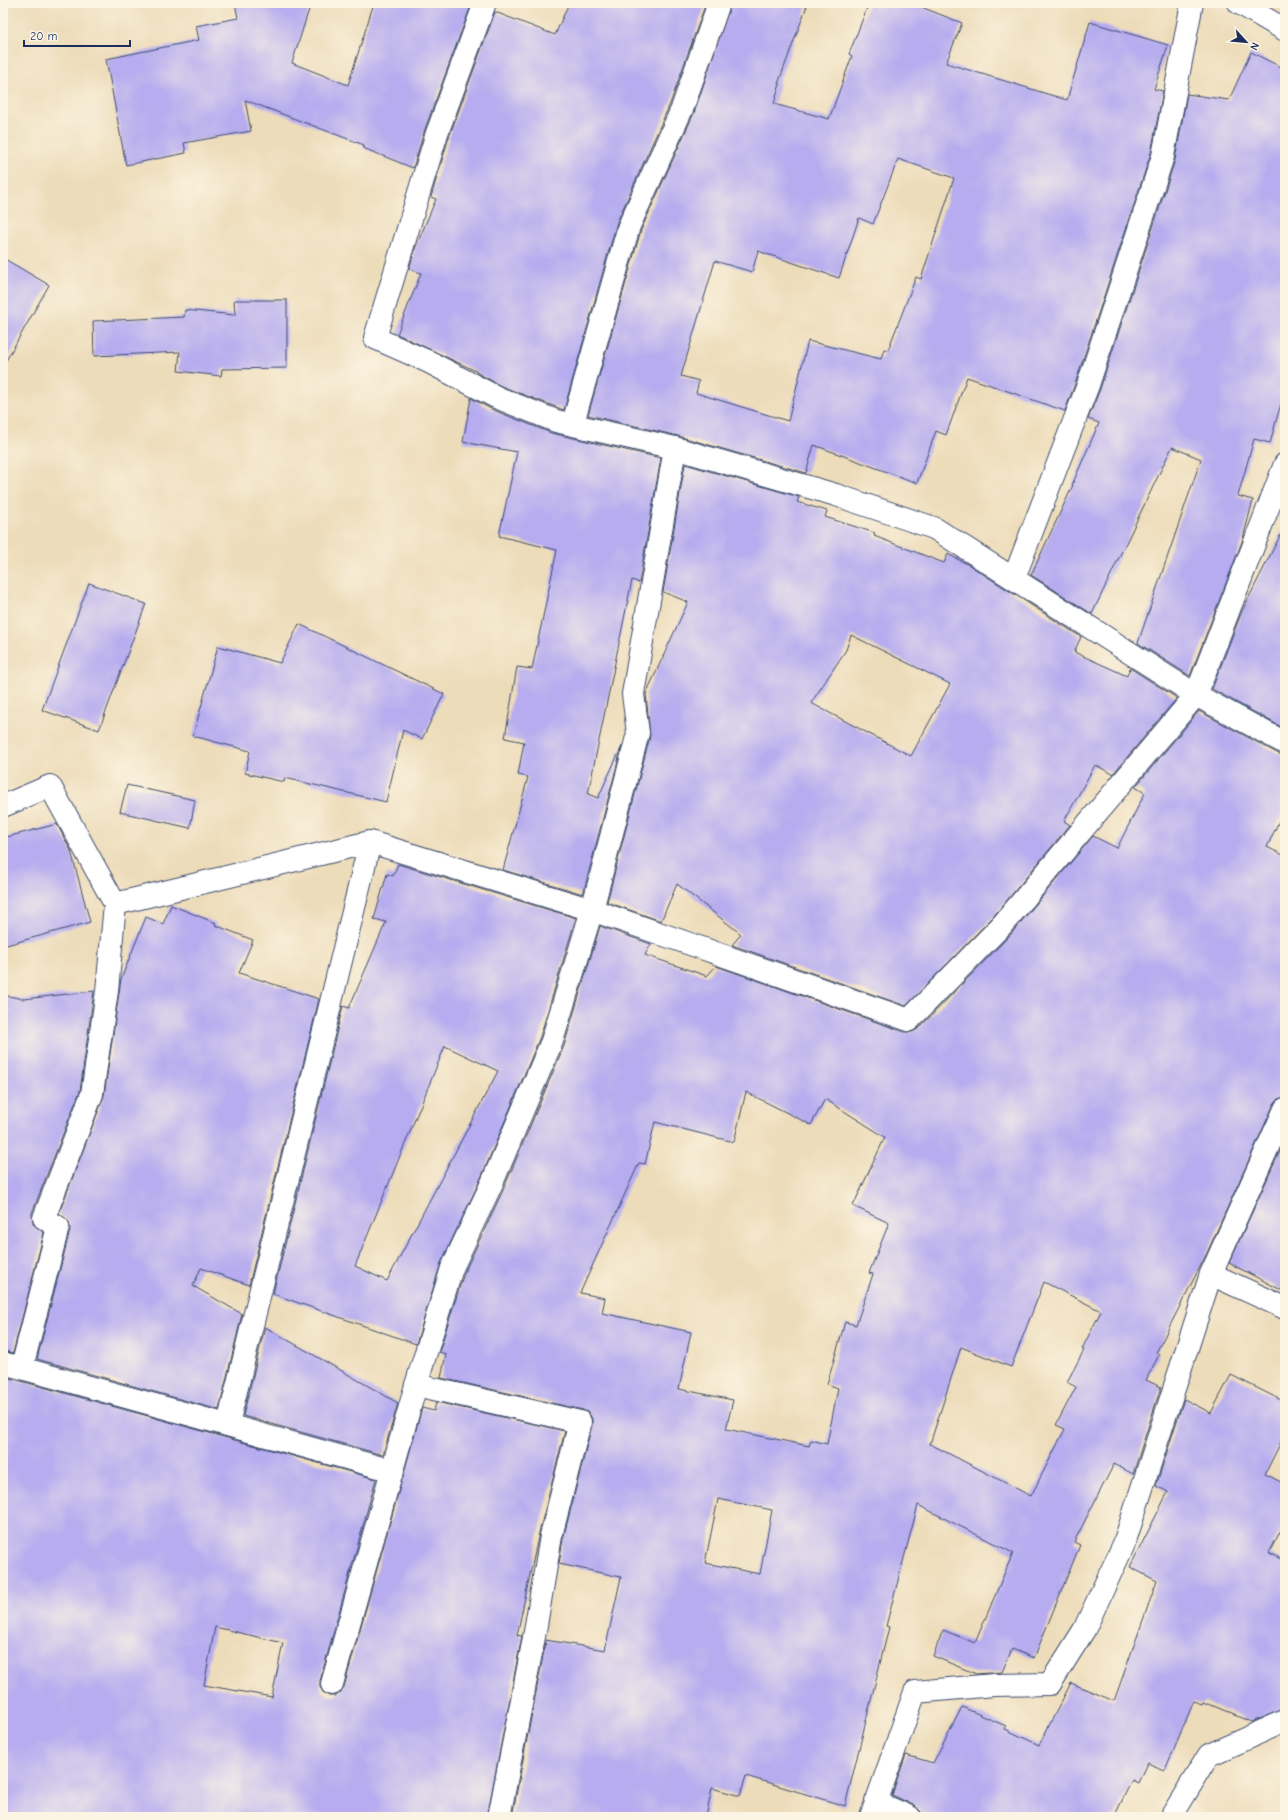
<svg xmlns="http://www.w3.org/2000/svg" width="1288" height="1820" font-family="'Comic Neue',sans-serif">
<rect width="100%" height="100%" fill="#fcf5e5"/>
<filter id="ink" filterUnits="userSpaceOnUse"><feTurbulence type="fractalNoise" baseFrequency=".025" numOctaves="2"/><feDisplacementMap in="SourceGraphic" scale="8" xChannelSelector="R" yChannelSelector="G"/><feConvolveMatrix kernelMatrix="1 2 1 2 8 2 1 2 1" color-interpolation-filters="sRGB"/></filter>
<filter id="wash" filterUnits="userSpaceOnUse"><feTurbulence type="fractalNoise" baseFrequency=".012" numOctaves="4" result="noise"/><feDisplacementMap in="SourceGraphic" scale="16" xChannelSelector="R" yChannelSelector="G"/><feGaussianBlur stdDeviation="0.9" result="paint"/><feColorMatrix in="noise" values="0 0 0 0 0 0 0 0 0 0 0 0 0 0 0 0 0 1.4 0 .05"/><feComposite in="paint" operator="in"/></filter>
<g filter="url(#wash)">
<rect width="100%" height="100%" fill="#eddcb9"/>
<g id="blocks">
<g fill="#b6acef" fill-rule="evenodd">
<polygon points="235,3 311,3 292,63 348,85 374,3 472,3 425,129 413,168 363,148 364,145 245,100 251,131 184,143 186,153 126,165 106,59 199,40 196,26 238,18"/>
<polygon points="569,3 706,3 670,104 617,222 564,410 501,386 476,372 476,371 397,334 421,273 409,269 415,249 436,199 431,197 449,137 495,12 555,35"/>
<path d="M731 3H808L778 84H780L774 104 829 119 852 56 849 54 869 3H911L962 23 946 63 1067 100 1090 22 1168 45 1154 89 1163 91 1151 153 1076 381 1065 411 967 377 946 435 936 431 917 483 814 445 806 473 678 436 588 415 641 230 694 113ZM898 159 954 178 921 279 916 277 888 350 884 349 881 359 808 341 788 421 696 393 699 381 681 376 715 261 752 272 758 251 839 278 859 218 873 224Z"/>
<polygon points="1251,52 1285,69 1285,389 1270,443 1254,439 1238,496 1253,500 1242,542 1190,676 1138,643 1201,459 1172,447 1092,614 1031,575 1073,485 1072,485 1099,423 1088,419 1100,389 1175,160 1187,94 1229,100"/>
<polygon points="3,258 49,285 3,366"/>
<polygon points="234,300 287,300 287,368 222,369 221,376 178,371 180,352 94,356 93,321 184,317 185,310 235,315"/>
<polygon points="471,398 491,409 551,433 661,458 639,583 632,580 588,794 598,798 622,746 583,894 503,870 528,777 518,775 524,742 505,738 517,667 532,669 557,550 499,536 517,452 463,442"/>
<path d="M685 464 799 497 797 502 827 511 825 517 875 533 874 536 944 563 948 554 969 565 1081 637 1074 652 1127 676 1130 668 1177 698 1113 774 1095 765 1064 821 1070 825 993 917 906 1006 732 945 741 934 677 884 661 921 607 902 650 736 646 694 688 602 663 592ZM851 635 950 684 911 756 811 703 846 650Z"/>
<polygon points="1285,526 1285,729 1212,689 1242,611"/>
<polygon points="89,583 146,604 99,730 42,710"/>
<polygon points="299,624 444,694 422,739 403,730 386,802 285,778 284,782 245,773 250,751 193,736 218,646 280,663"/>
<path d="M1199 711 1279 754 1285 755V808L1267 847 1285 856V1097L1278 1099 1274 1104 1207 1253 1156 1353 1159 1355 1146 1380 1161 1387 1133 1474 1114 1464 1074 1542 1080 1545 1034 1658 1012 1649 1002 1672 976 1674 933 1656 943 1630 975 1643 1013 1553 918 1505 886 1626 889 1627 845 1806 746 1776 740 1796 712 1788 706 1817H512L546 1640 605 1650 621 1577 559 1564 563 1539 592 1425V1419L589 1413 583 1410 441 1378 446 1354 439 1352 464 1273 504 1188 564 1046 600 926 651 944 645 955 707 976 716 966 905 1032H912L918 1029 1011 934 1093 836 1117 848 1145 793 1135 787ZM746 1092 811 1125 825 1099 885 1137 853 1206 889 1223 869 1273 873 1274 856 1325 845 1322 827 1384 838 1388 827 1444 811 1440 809 1446 726 1429 733 1400 679 1389 691 1332 602 1313 605 1298 580 1293 639 1163 645 1164 655 1122 734 1142ZM1044 1282 1101 1311 1082 1349 1084 1350 1067 1382 1076 1387 1056 1425 1065 1429 1031 1496 930 1444 961 1347 1011 1367ZM718 1499 772 1510 760 1574 705 1563Z"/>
<polygon points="127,785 195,800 190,828 120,812"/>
<polygon points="57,824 71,851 90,922 3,946 3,838"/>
<path d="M398 864 576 918 540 1037 481 1178 441 1263 416 1344 273 1294 343 1006 349 1008 386 922 374 919 387 874 393 876ZM445 1046 498 1071 387 1281 355 1266Z"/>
<polygon points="171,905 216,923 215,925 253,940 239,973 319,999 249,1285 201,1268 193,1286 242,1314 219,1410 37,1359 70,1230 69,1222 59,1213 104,1096 121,979 146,917 163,924"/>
<polygon points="94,991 80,1091 32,1213 33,1224 44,1233 13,1353 3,1351 3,995 24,999"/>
<polygon points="1285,1140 1285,1292 1229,1263"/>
<polygon points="265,1327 398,1403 383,1455 243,1416"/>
<polygon points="1231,1375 1285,1402 1285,1434 1265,1474 1285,1484 1285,1522 1269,1553 1285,1561 1285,1709 1252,1722 1204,1702 1203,1704 1194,1701 1165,1770 1147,1763 1138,1783 1132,1780 1114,1817 929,1817 922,1813 915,1806 892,1795 906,1755 933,1763 962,1707 1006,1726 1005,1729 1039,1745 1071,1683 1114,1701 1157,1581 1130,1567 1168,1492 1156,1486 1184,1399 1211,1413"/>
<path d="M3 1376 376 1479 320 1681V1687L323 1692 329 1696H335L340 1693 344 1687 422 1408 434 1411 436 1402 565 1431 539 1533 517 1635 522 1636 521 1641 487 1817H3ZM215 1627 283 1643 272 1697 204 1685Z"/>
</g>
</g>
</g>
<g filter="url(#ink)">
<use href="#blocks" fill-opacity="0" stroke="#3a496c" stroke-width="1"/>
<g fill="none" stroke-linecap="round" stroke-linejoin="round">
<g stroke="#3a496c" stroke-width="24">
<g id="minor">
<polyline points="485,3 437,133 375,338 429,362 496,397 556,421 675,448 633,694 638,733 592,910 552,1041 492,1183 452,1268 416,1385 580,1422 551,1536 533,1643 499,1817"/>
<polyline points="1239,3 1285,30"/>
<polyline points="573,423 629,226 682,109 719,3"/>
<polyline points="675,448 836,495 934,528 1196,695 1285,743"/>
<polyline points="1014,578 1088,385 1163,156 1192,3"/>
<polyline points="3,806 50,786 115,904"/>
<polyline points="1211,1274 1285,1308"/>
<polyline points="3,1363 393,1471"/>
<polyline points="22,1367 58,1227 44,1218 92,1094 107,991 115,904 370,842"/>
<polyline points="228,1424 370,842 592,910 909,1020 1002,925 1196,695 1285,464"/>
<polyline points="332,1684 416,1385"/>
<polyline points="876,1802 910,1817"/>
<polyline points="871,1817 915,1692 994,1685 1050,1684 1084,1630 1124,1544 1211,1274 1285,1109"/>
<polyline points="1171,1817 1209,1755 1285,1721"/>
</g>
</g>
<use href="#minor" stroke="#fff" stroke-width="22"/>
</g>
</g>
<rect width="1288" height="1820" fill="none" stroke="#fcf5e5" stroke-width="16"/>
<g transform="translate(1246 42) rotate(117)" stroke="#fcf5e5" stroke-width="3" paint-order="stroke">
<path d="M0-3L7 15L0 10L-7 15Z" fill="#1b2f5e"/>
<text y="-6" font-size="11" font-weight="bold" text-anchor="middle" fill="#1b2f5e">N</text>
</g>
<path d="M24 40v6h106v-6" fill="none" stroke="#1b2f5e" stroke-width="2"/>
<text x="30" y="40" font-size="12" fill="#1b2f5e" stroke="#fcf5e5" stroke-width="3" paint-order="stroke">20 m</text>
</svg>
